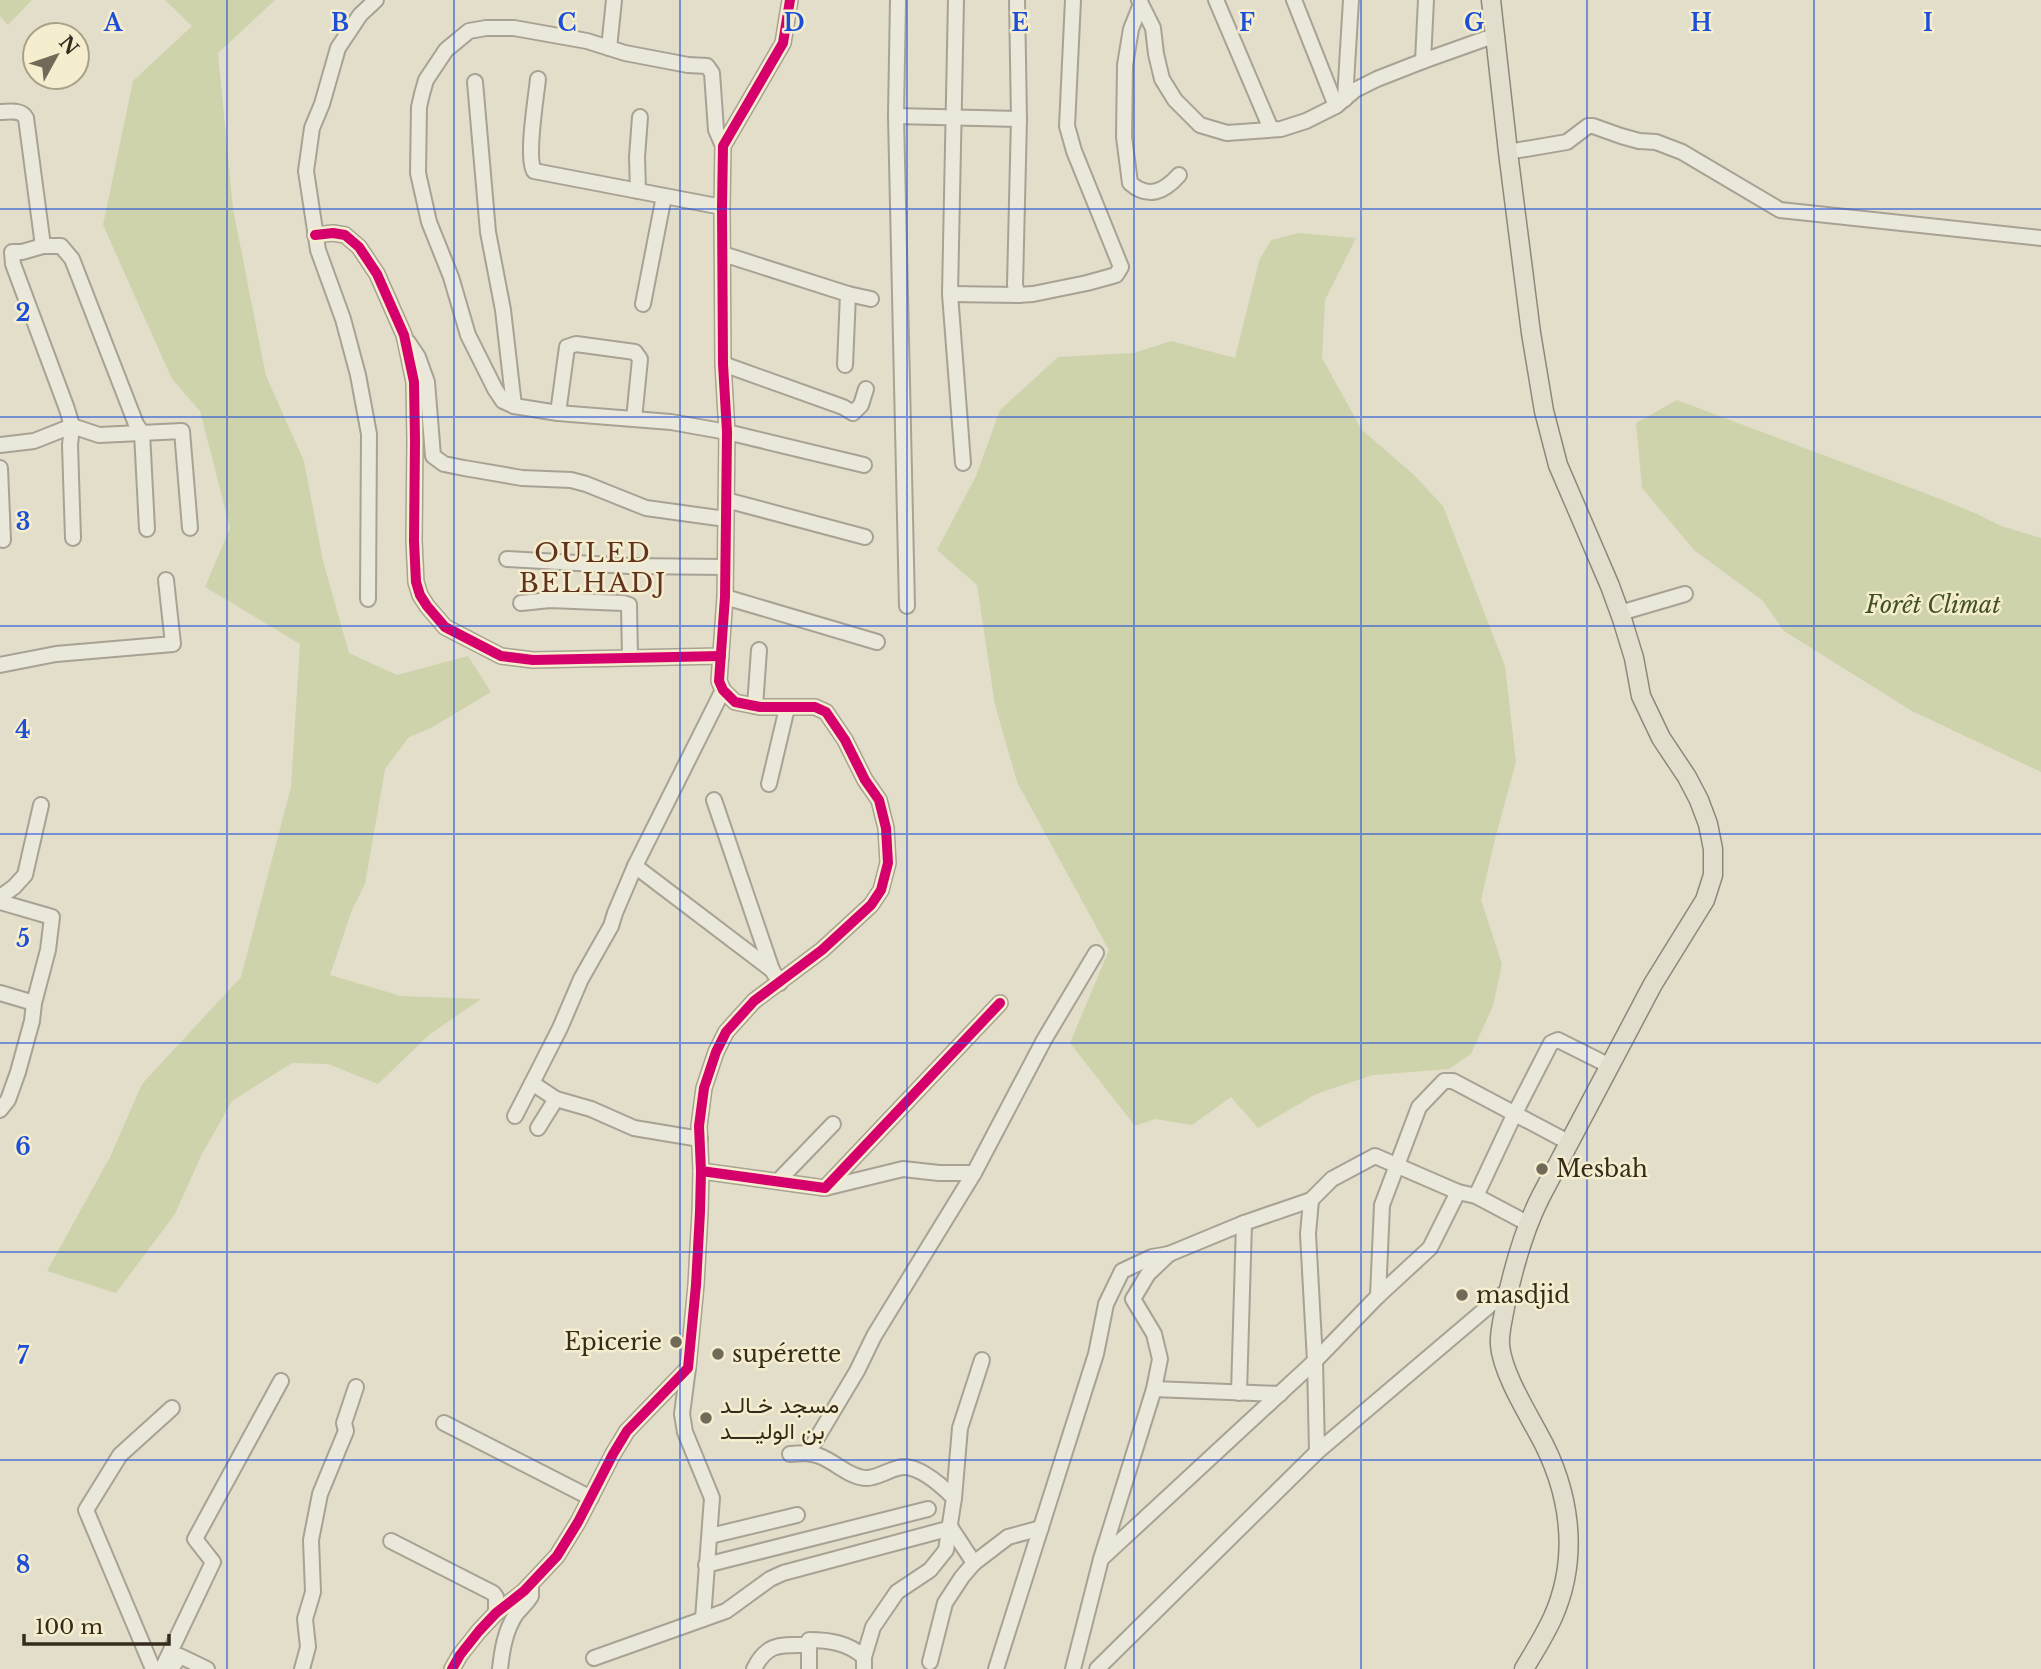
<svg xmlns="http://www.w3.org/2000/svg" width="2041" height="1669" font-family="'Libre Baskerville',Vazirmatn,serif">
<rect width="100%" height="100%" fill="#e2deca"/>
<g fill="#ced3ac">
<polygon points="0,0 32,0 8,25 0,16"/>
<polygon points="165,0 275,0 218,53 233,209 266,376 304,461 323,561 349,653 397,675 468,656 491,692 431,728 409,737 385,769 365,884 352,910 330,975 401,996 481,999 429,1035 378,1084 328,1064 292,1063 232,1101 201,1156 175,1214 116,1293 47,1271 110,1157 142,1084 241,977 291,787 300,644 205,587 230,528 200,411 172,379 103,225 133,81 192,26"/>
<polygon points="1298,233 1356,238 1325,300 1322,358 1362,430 1413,474 1443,506 1505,666 1516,762 1494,843 1481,900 1502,964 1493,1006 1471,1054 1449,1069 1373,1075 1316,1094 1258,1128 1231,1097 1192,1125 1155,1119 1135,1126 1070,1043 1109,950 1017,782 995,705 977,585 937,550 976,476 1000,410 1058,357 1134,353 1171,341 1235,358 1259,261 1271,240"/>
<polygon points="1677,400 1930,495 1975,513 2001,526 2041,538 2041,772 1912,711 1784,631 1762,600 1695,551 1642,488 1636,423"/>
</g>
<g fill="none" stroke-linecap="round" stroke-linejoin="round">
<g stroke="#a7a294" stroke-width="18">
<g id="minor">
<polyline points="898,0 896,116 907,606"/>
<polyline points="956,0 950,294 963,463"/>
<polyline points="1017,0 1019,119 1015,285 1018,295 1033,294 1087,283 1116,275 1121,267 1074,151 1067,126 1073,0"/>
<polyline points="1139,0 1153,28 1156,54 1162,79 1175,100 1200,125 1227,133 1281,129 1306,121 1336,106 1355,90 1377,79 1423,61 1496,35"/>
<polyline points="1216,0 1271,129"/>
<polyline points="1294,0 1336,106"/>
<path d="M1141 4 1131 29 1125 65 1124 137 1130 183C1148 199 1164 192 1179 175"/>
<polyline points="609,48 614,0"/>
<polyline points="1423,61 1426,0"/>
<path d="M538 79C536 98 526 157 534 171L722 207"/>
<polyline points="475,82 488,232 503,310 514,406"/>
<polyline points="1345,99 1351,0"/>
<path d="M0 112C9 112 21 109 26 118L43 246 22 252H12L13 264 67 409 72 426 70 445 73 538"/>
<polyline points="896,116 1019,119"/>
<polyline points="723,146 716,130 712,73 707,66 688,65 625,53 587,41 514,28 486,28 469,31 446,50 426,80 422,94 419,107 418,173 429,222 451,277 468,335 495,389 503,401 514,406 558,413 671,422 727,432 864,465"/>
<polyline points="1508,152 1567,142 1588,126 1593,126 1621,136 1639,141 1656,142 1682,152 1780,210 2041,238"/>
<polyline points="638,191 637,157 640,117"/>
<polyline points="315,235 333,233 345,235 359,247 377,274 404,335 414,382 415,441 414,541 416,582 420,595 427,606 445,627 501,656 533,660 721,656"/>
<polyline points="43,246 61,246 72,259 136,424 142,433 147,529"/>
<polyline points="723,254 848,294 871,299"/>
<polyline points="950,294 1018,295"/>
<polyline points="643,304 664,196"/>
<polyline points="408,342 418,357 427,382 433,456 444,464 464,468 522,478 571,480 586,484 646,508 726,519"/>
<polyline points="723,364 843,407 853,413 861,405 866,389"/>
<polyline points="845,365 848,294"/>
<polyline points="558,413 567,347 576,344 635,352 640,359 634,419"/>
<polyline points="0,445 34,441 72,426 99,435 182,431 190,528"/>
<polyline points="0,468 3,540"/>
<polyline points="726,500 865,537"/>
<polyline points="507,559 629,566 725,567"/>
<polyline points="725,597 877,642"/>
<polyline points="368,599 369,434 358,375 343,319 318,250 306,171 312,128 322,104 338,48 360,15 376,0"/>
<polyline points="521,603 550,600 623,603 629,605 630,658"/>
<polyline points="1620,613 1685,594"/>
<polyline points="0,665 56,654 173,644 166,580"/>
<polyline points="755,706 759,650"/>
<polyline points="769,784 787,708"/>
<polyline points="714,800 772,970"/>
<polyline points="635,866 772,970 780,983"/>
<polyline points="0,897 14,887 25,875 41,805"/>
<polyline points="0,902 52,917 48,950 34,1003 32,1021 18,1072 8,1100 0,1110"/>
<polyline points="0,993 34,1003"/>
<polyline points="532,1083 560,1028 581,979 611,926 615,913 635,866 723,690"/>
<polyline points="515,1116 532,1083 556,1099 591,1109 634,1128 700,1139"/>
<polyline points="538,1128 556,1099"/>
<polyline points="701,1171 825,1188 1000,1003"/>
<polyline points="778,1181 833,1124"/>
<polyline points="825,1188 903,1169 939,1173 974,1173"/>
<polyline points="1476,1196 1515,1113 1551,1043 1558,1040 1608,1065"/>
<polyline points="1311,1200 1332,1179 1375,1156 1458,1192 1476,1196 1527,1223"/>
<polyline points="1378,1296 1382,1205 1419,1107 1444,1081 1453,1081 1568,1142"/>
<polyline points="688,1368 682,1414 685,1432 712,1498 703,1619"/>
<polyline points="1154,1389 1280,1394"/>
<polyline points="1239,1393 1244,1223 1311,1200 1308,1234 1315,1361 1317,1452"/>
<polyline points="444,1423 591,1498"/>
<polyline points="808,1453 857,1371 874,1336 974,1173 1044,1040 1096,953"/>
<path d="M790 1454C801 1453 811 1452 822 1457 836 1463 851 1478 867 1478 876 1478 889 1470 898 1468 916 1462 942 1486 954 1498L946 1550 930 1570 897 1592 873 1627 864 1657"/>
<polyline points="954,1498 960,1428 982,1360"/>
<polyline points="951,1528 974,1563 1008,1537 1041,1528"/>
<polyline points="710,1536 797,1515"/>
<polyline points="391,1541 493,1593 496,1597 496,1613"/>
<polyline points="1101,1559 1315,1361 1378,1296 1430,1248 1458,1192"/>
<polyline points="706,1565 928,1509"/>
<polyline points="594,1658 726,1611 770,1579 783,1573 951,1528"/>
<polyline points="930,1662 945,1603 962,1577 974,1563"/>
<polyline points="153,1669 86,1510 120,1455 172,1408"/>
<polyline points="162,1669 213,1562 195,1539 281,1381"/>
<polyline points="171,1669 180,1656 207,1669"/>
<polyline points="302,1669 308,1647 305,1619 313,1592 311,1540 320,1494 346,1431 344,1423 356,1387"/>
<polyline points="452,1669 460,1655 479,1631 496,1613 524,1591 557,1556 578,1522 613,1454 627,1431 688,1368 696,1285 700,1212 701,1171 699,1126 704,1088 716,1052 726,1032 754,1001 822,950 871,905 881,890 888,863 886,828 879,800 865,780 845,740 826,712 815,707 760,707 735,702 723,690 719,681 725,597 726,519 727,432 723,364 722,207 723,146 783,43 790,0"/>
<path d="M500 1669C502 1650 505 1631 516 1614 521 1608 527 1603 531 1596V1585"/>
<path d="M754 1669C767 1642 782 1645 808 1645"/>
<path d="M809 1669V1640C830 1640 848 1643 864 1657V1669"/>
<polyline points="996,1669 1096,1354 1106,1304 1122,1271 1152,1257 1169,1254 1244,1223"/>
<polyline points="1073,1669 1101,1559 1154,1389 1160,1359 1154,1334 1133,1299 1148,1274 1169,1254"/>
<polyline points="1097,1669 1317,1452 1509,1289"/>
</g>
</g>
<g stroke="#8d887a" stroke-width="21">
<path id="major" d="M1491 0 1508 152 1531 333 1544 411 1558 465 1610 586 1622 619 1634 658 1641 696 1661 738 1687 777 1699 800 1708 824 1713 849V875L1705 900 1653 984 1541 1196C1523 1231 1513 1269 1505 1307 1503 1319 1499 1333 1500 1345 1502 1371 1525 1409 1538 1433 1570 1490 1580 1556 1553 1617 1545 1635 1534 1652 1524 1669"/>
</g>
<use href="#minor" stroke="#eae7db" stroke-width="14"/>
<use href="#major" stroke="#e2decd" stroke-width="18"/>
<g stroke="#f4eecf" stroke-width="15">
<g id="cycleway">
<polyline points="315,235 333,233 345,235 359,247 377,274 404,335 414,382 415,441 414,541 416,582 420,595 427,606 445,627 501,656 533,660 721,656"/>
<polyline points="701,1171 825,1188 1000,1003"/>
<polyline points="452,1669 460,1655 479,1631 496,1613 524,1591 557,1556 578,1522 613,1454 627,1431 688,1368 696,1285 700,1212 701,1171 699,1126 704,1088 716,1052 726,1032 754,1001 822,950 871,905 881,890 888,863 886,828 879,800 865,780 845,740 826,712 815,707 760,707 735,702 723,690 719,681 725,597 726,519 727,432 723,364 722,207 723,146 783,43 790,0"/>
</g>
</g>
<use href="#cycleway" stroke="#d6006c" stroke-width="10"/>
</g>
<path fill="none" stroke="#1d4ed8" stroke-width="2" stroke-opacity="0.55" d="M227 0V1669M454 0V1669M680 0V1669M907 0V1669M1134 0V1669M1361 0V1669M1587 0V1669M1814 0V1669M0 209H2041M0 417H2041M0 626H2041M0 834H2041M0 1043H2041M0 1252H2041M0 1460H2041"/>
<g fill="#726a59" stroke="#f4eecf" stroke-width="2.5">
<circle cx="1542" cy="1169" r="7"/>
<circle cx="1462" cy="1295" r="7"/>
<circle cx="676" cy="1342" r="7"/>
<circle cx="718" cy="1354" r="7"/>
<circle cx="706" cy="1418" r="7"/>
</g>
<g text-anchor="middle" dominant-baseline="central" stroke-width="5" stroke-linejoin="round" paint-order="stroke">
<g font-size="23" font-style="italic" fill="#415123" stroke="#f4eecf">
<text x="1933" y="605">Forêt Climat</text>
</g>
<g font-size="23" fill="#352b1c" stroke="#f4eecf" text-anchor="start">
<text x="1556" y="1169">Mesbah</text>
<text x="1476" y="1295">masdjid</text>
<text x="662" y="1342" text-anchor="end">Epicerie</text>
<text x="732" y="1354">supérette</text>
<text x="720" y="1405">مسجد خـالـد<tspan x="720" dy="26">بن الوليــــد</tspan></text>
</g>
<g font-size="26" letter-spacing="2" fill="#61321d" stroke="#f4eecf">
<text x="593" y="553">OULED<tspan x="593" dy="30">BELHADJ</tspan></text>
</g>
</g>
<g font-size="23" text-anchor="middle" font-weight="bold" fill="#1d4ed8" stroke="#f4eecf" stroke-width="5" stroke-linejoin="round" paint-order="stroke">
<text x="113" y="31">A</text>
<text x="340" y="31">B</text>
<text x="567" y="31">C</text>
<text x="794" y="31">D</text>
<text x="1020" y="31">E</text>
<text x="1247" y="31">F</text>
<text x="1474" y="31">G</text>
<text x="1701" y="31">H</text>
<text x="1928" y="31">I</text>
<text x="23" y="321">2</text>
<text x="23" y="530">3</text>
<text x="23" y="738">4</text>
<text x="23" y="947">5</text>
<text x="23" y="1155">6</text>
<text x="23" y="1364">7</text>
<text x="23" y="1573">8</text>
</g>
<g transform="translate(56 56) rotate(50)"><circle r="33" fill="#f4eecf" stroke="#a8a087" stroke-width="2"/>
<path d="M0-5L12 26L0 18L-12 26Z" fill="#726a59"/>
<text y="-10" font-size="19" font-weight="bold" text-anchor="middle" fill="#352b1c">N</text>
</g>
<path d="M24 1634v10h145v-10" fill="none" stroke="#352b1c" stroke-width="3.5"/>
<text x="35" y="1634" font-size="21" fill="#352b1c" stroke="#f4eecf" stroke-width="5" paint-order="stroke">100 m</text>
</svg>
